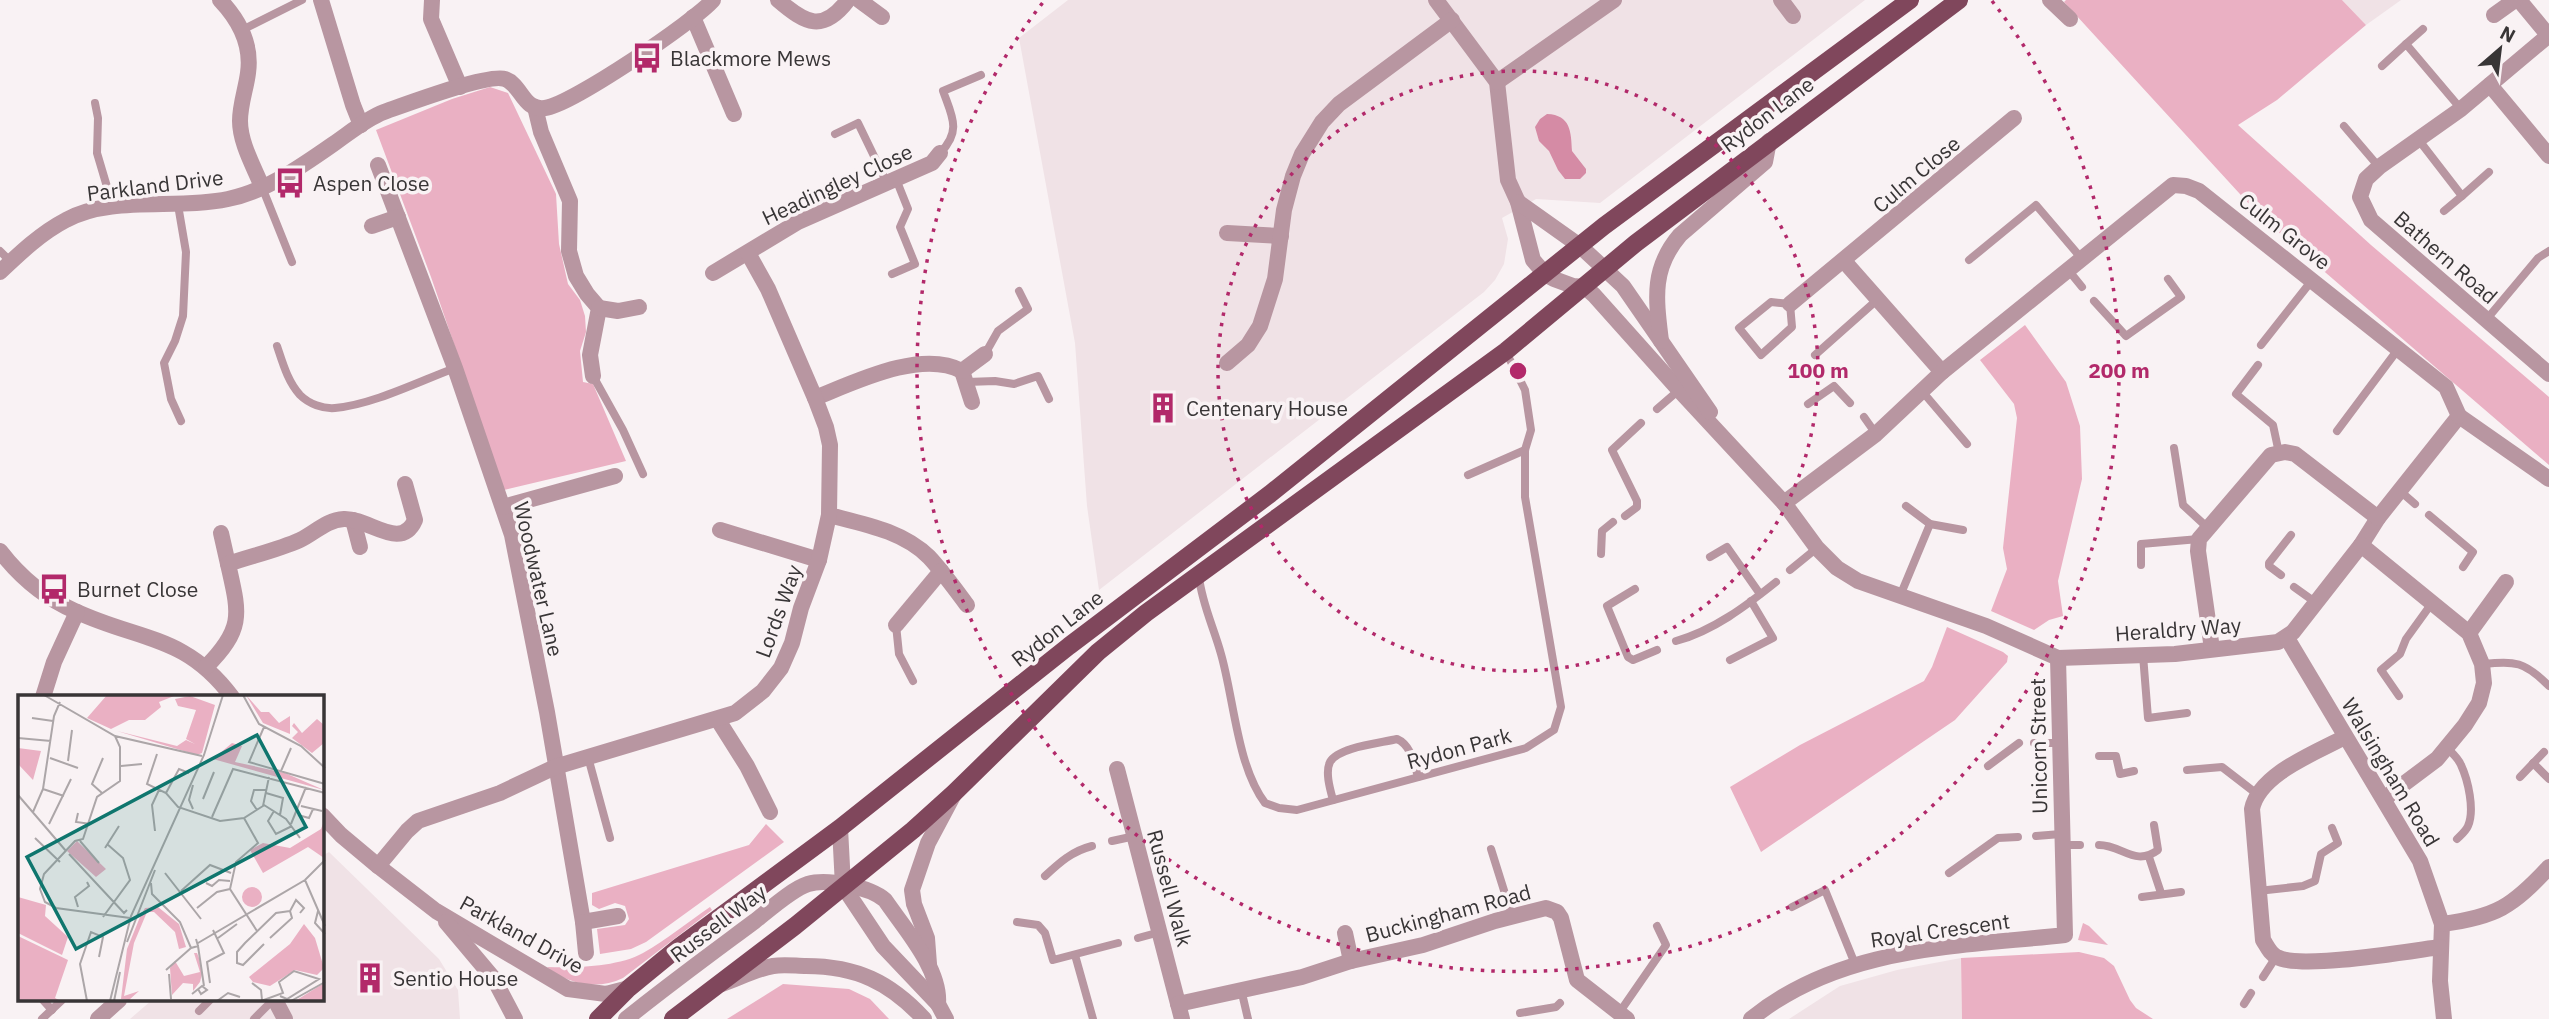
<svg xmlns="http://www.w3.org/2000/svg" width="2549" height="1019" font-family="'IBM Plex Sans',sans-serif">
<rect width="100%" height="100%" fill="#f9f2f4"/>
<g fill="#f0e2e6">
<polygon points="1068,0 1865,0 1600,203 1536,199 1502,218 1508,239 1504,264 1495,280 1484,292 1099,590 1087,506 1075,343 1019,38"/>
<polygon points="2342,0 2401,0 2366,25"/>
<polygon points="329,852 439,959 458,990 460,1019 130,1019 152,1000 322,1000 322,856"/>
<polygon points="1961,958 1962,1019 1789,1019 1840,986 1897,970"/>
</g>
<g fill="#eab0c3">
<polygon points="2066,0 2342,0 2366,25 2277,100 2238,125 2371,245 2549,397 2549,465 2261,217 2064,2"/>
<polygon points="490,87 508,93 556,194 559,244 568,284 580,300 585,316 586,332 580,351 583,382 593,384 626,461 504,490 431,277 376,130 452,99"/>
<polygon points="2025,325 2066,382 2080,426 2082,479 2058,581 2063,616 2049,620 2034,630 1991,611 2007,569 2003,548 2017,418 2014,404 1980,360"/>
<polygon points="1947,627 2003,652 2008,656 2007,662 1955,720 1761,852 1730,787 1800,745 1924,681 1932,667"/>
<polygon points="766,824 784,842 646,942 631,949 600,954 597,929 625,925 629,919 625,906 615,903 599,909 592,905 592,893 749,845"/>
<path d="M710 907 712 910 623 978C598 990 569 985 547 967 575 968 618 967 643 953 666 940 688 922 710 907Z"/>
<polygon points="2083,923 2089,926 2108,945 2078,940"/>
<polygon points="2079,952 2104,958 2114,966 2130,1000 2136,1008 2153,1019 1962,1019 1961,958"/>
<polygon points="783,984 849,989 870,999 889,1019 727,1019"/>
</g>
<path fill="#d58ba5" d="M1547 114C1571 115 1571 132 1572 151L1586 169V173L1580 179H1565L1558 170 1549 151 1539 141 1535 127 1540 119Z"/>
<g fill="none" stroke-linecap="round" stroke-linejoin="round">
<g stroke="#b896a1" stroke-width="8">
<polyline points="242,30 302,0"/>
<polyline points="2406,44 2423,29"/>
<polyline points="2382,66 2406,44 2461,109"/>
<polyline points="95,103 98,118 97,153 113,207"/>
<polyline points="2344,126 2379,167"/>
<polyline points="835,134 858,123 887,183"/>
<polyline points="2418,139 2462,196 2489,172"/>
<path d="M940 153C962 131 952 116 943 91L981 75"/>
<polyline points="262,187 292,262"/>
<polyline points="178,205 186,252 183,316 175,341 164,363 171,399 181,421"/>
<polyline points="2444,211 2462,196"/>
<polyline points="0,251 11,262"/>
<polyline points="1969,260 2036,205 2082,259"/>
<polyline points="2069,271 2082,287"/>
<polyline points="892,274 915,264 900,227 908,209 896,179"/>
<polyline points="2094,301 2126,336 2181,297 2168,279"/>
<polygon points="1771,302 1790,304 1792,327 1761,355 1739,328"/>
<polyline points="2486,320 2538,258 2549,251"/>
<polyline points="2261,345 2313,279"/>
<path d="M277 346C283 364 288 382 300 395 309 404 323 409 335 408 372 405 420 381 455 368"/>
<polyline points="985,354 998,331 1028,309 1019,291"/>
<polyline points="1815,355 1877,300"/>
<polyline points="2258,365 2236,394 2273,425 2279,453"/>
<polyline points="593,376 623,430 643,474"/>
<polyline points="967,382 995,381 1014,384 1038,376 1049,399"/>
<polyline points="1921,390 1967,444"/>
<polyline points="1808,404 1834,386 1850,403"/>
<polyline points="1657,409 1679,390"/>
<polyline points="1864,417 1876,434"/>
<polyline points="2337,431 2399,348"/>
<polyline points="2174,448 2183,505 2208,528"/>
<polyline points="1468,475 1525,450"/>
<polyline points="2400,491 2415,504"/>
<polyline points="1906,506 1930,524 1963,530"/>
<polyline points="2429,515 2473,552 2463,567"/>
<polyline points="1625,516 1637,507 1637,501 1612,450 1641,423"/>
<polyline points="1601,554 1602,531 1613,522"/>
<polyline points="1710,557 1727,547 1760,594"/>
<polyline points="2141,565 2141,544 2199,539"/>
<polyline points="1790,570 1817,548"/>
<polyline points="2281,575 2269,566 2269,563 2291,535"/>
<path d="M1199 577C1202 604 1214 628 1221 654 1234 699 1237 766 1265 803L1279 808 1297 810 1526 748 1554 730 1561 707 1525 497V450L1531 430 1525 390 1506 352"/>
<polyline points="2294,587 2315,602"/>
<polyline points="1635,589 1607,606 1628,657 1633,660 1657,650"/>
<polyline points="1900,596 1930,524"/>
<polyline points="896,625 899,654 913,681"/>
<path d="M1676 641C1713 631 1746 606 1776 582"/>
<polyline points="2143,655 2148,718 2187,713"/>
<polyline points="1730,660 1773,638 1751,601"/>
<path d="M2482 664C2516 661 2524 661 2549 686"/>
<polyline points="2399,696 2381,670 2400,654 2406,639 2432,603"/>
<polyline points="2034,743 2058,743"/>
<path d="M2447 748C2452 753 2458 758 2461 765 2468 780 2475 810 2468 826 2466 831 2461 835 2457 839"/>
<polyline points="2099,756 2116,756 2120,774 2134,771"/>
<polyline points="588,757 610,838"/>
<polyline points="2533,763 2549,779"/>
<polyline points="1988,766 2019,743"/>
<polyline points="2187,770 2222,767 2257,794"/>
<polyline points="2520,777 2544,752"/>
<path d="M1333 800C1330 789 1325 772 1330 762 1338 747 1381 743 1397 739 1411 745 1414 763 1418 777"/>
<polyline points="2036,836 2061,834"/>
<polyline points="1112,841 1135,836"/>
<polyline points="2063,845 2080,845"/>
<path d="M2099 845C2122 845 2135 867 2158 850L2154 825"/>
<polyline points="1491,849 1512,916"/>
<polyline points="2149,857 2161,893"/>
<polyline points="1949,873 1998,838 2018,837"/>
<path d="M1045 876C1059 863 1072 851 1092 846"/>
<polyline points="2258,891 2303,886 2315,881 2321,854 2338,843 2332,828"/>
<polyline points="2142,897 2181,892"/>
<polyline points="1792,907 1825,890 1855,964"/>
<polyline points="1017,922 1038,925 1045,933 1053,960 1118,943"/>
<polyline points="1138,938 1160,932"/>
<polyline points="1075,955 1093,1019"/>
<polyline points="2263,977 2276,957"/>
<polyline points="1241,989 1248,1019"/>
<polyline points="43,1000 52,1010"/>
<polyline points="2244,1004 2251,993"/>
<polyline points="199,1011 210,1000"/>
<polyline points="1520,1013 1556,1007 1560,1003"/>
<polyline points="1619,1013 1666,945 1657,926"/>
<polyline points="42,1019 62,1000"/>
<polyline points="254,1019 273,1000"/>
</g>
<g stroke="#b896a1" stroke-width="16">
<path d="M220 0C239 20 252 45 248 73 246 89 240 104 240 121 240 143 254 167 262 187"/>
<polyline points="321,0 353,105 361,125"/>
<polyline points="432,0 431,19 460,87"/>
<path d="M778 0C806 24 823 33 848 0"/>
<polyline points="859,0 882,17"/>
<polyline points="1436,0 1497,82 1508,180 1518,202 1533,260 1545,274 1554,279 1573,286 1585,287 1594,295 1679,390 1784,503 1817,548 1837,568 1858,581 1986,626 2058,658 2175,654 2278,642 2293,632 2361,545 2378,518 2459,416"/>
<polyline points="1781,0 1793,16"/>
<polyline points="2050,0 2070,19"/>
<polyline points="2519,0 2548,35"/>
<polyline points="2494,15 2515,0"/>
<polyline points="693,17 734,114"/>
<polyline points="2549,35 2461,109 2379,167 2366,179 2360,197 2371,220 2549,374"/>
<polyline points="1497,82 1614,0"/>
<polyline points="2490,85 2549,156"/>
<polyline points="535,107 541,132 570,201 569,251 576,276 587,294 599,308 590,355 593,376"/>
<polyline points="378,165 455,368 512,535 547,712 583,922 618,916"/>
<polyline points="1518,202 1580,246 1623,286 1710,412"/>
<polyline points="372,226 398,217"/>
<polyline points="1227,233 1281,236"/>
<polyline points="1844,261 1942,372"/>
<path d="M0 272C20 253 41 233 66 220 111 195 177 210 228 199 268 191 306 163 339 140 353 130 368 118 384 112 404 105 489 73 505 79 522 85 523 111 545 108 571 105 695 21 713 0"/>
<polyline points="713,273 798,222 932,163 940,153"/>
<polyline points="1790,304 2014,118"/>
<polyline points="599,308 618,311 639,307"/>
<path d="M1661 341C1656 299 1651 269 1680 235L1765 162 1769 141"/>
<polyline points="1227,363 1248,345 1260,326 1275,279 1284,210 1293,176 1302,154 1322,122 1339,104 1452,20"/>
<polyline points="962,371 972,402"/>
<path d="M815 398C855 382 921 349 962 371L985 354"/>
<polyline points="2459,416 2549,479"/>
<polyline points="1784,503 1876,434 1942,372 2173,185 2186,186 2199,191 2446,387 2459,416"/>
<polyline points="503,507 615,476"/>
<path d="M829 515C864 524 903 531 929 557 943 572 955 589 967 605"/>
<polyline points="353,520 360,547"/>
<polyline points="720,530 819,560"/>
<polyline points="221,533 228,564"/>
<polyline points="2361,545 2469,633 2482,664 2484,683 2479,703 2465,725 2437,759 2385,798"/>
<path d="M0 551C20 577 45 598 75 611 139 641 185 634 232 697"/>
<polyline points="896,625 941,571"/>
<polyline points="2469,633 2506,582"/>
<polyline points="2287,638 2420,861 2442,924 2440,981 2444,1019"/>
<polyline points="2212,649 2198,551 2199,539 2271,455 2285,452 2295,454 2378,518"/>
<path d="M206 667C245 628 239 613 228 564 251 556 278 550 300 540 315 533 326 520 344 519 369 518 401 552 415 520L405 484"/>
<polyline points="43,697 54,662 77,612"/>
<polyline points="718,720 747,766 770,812"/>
<path d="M2345 737C2315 753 2259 774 2252 809L2263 940C2267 946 2270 954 2277 957 2300 970 2410 951 2440 947"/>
<polyline points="1117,769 1182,1019"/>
<polyline points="322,815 341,835 378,866 436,911 568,989 606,994 629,988"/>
<polyline points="840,828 843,886 883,946 938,1004 946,1019"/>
<polyline points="378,866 407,831 418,821 500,793 555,767 735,713 763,691 781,668 792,643 801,608 819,560 829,515 830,445 826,427 815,398 768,289 748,253"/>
<polyline points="446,922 494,979 515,1019"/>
<polyline points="583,922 586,953"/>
<path d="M2442 924C2496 917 2512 907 2549 867"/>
<polyline points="1345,933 1351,961"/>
<polyline points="929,964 927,938 914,904 912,890 928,843 953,796"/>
<path d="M722 984C739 978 756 969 773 966 784 964 796 966 806 966 856 966 890 982 924 1019"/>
<polyline points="275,1000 285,1019"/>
<polyline points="1178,1004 1302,977 1351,961 1423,945 1495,921 1546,908 1557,912 1561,918 1577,980 1627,1019"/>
<polyline points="98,1019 119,1000"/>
<path d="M626 1019C668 985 712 953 755 921 769 910 792 889 808 884 827 878 870 887 885 900 904 928 941 969 938 1004"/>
<path d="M1751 1019C1840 946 1956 947 2065 935L2058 658"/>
</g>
<g stroke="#80475c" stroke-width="18">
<polyline points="598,1019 629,988 679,947 840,828 1069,646 1270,494 1604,226 1910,0"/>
<polyline points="673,1019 795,926 913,830 954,793 1098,652 1146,613 1506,351 1636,243 1959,0"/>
</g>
</g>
<g fill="none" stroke="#b2296a" stroke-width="3.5" stroke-dasharray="3.5 7">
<circle cx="1518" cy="371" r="300"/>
<path d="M1992 1A601 601 0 1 1 1044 1"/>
</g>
<defs>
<g id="bus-bare" transform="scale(2.415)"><path d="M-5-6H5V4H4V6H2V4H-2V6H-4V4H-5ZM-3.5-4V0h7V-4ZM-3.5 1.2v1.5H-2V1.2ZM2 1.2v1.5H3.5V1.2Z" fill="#b2296a" stroke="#f9f2f4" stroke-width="2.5" paint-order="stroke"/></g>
<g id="building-bare" transform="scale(2.415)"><path d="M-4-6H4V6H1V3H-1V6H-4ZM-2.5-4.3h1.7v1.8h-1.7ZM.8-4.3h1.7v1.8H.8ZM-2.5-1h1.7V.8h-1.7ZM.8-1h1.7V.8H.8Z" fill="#b2296a" stroke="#f9f2f4" stroke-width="2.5" paint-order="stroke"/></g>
</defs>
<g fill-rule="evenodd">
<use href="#bus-bare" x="647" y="58"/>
<use href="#bus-bare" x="290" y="183"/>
<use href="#building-bare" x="1163" y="408"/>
<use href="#bus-bare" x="54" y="589"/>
<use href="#building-bare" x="370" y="978"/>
</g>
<g text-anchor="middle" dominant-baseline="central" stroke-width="7" stroke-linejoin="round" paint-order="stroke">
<g font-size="21" fill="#383536" stroke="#f9f2f4" text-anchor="start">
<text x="670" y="58">Blackmore Mews</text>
<text x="313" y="183">Aspen Close</text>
<text x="1186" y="408">Centenary House</text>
<text x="77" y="589">Burnet Close</text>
<text x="393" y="978">Sentio House</text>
</g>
<g font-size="21" fill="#383536" stroke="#f9f2f4">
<text transform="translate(1767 114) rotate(-37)">Rydon Lane</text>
<text transform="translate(1916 174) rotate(-40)">Culm Close</text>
<text transform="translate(837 184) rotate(-25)">Headingley Close</text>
<text transform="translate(155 185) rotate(-7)">Parkland Drive</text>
<text transform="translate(2285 231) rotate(38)">Culm Grove</text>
<text transform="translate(2446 257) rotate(41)">Bathern Road</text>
<text transform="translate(539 579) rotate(77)">Woodwater Lane</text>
<text transform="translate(778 611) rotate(-70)">Lords Way</text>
<text transform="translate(1057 628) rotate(-38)">Rydon Lane</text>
<text transform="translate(2178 629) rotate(-4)">Heraldry Way</text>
<text transform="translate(2038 746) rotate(-91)">Unicorn Street</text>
<text transform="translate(1459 748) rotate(-15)">Rydon Park</text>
<text transform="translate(2391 772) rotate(59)">Walsingham Road</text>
<text transform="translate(1170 888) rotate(75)">Russell Walk</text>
<text transform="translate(1448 913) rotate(-15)">Buckingham Road</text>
<text transform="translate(718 923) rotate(-37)">Russell Way</text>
<text transform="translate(1940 930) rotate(-8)">Royal Crescent</text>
<text transform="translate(522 934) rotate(29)">Parkland Drive</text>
</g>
</g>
<g transform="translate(18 695)">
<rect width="306" height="306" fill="#f9f2f4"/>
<path d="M89 0H156V1L141 7 143 12 127 25H111L93 34 69 23ZM228 0 243 17H251L261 28 272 21V39L245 28ZM172 1 197 10 184 58 179 60 99 36 159 51 168 45 177 49 168 44 178 15 160 11 157 4ZM299 24 306 30V48L294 58 274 43 280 37 274 31 276 28 284 38ZM214 48 224 51 217 67 267 78 306 95 195 64ZM0 53 23 56 15 85 0 69ZM306 126V163L290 152 245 178 232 155 245 148 272 153 303 134ZM59 146 88 174 78 182 49 156ZM224 202a10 10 0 1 1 20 0a10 10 0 1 1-20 0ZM0 202 28 210 27 221 50 242 44 260 0 238ZM140 212 161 229 168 252 161 254 157 237 136 217H129L116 248 106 301 121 296 111 305 103 304 109 254 122 222 127 213ZM286 229 297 243 306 273 299 280 277 275 252 291 235 287 231 282 272 249ZM0 241 50 265 37 303 43 306H0ZM176 258H179L181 263 184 279 182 287 175 296V289L165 288 154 300 152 273 157 266 166 281 182 277ZM306 288V306H276L282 303Z" fill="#eab0c3"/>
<path fill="none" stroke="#aca6a8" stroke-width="2" d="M26 0 97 41 184 61M225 0 241 29 283 51 307 73M14 23 35 26M246 32 231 67 307 89M97 41 102 52V86L79 102 65 144 57 146 26 179 22 194 27 207 38 213 112 223M0 43 33 46M139 59 129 89 148 98 160 112 202 126 226 123 245 111 251 82M32 63 60 73M50 66 54 35M103 71 124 69M263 76 273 53M25 94 46 101M84 98 74 89 85 63M148 98 161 74 171 78M248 98 265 103 262 120M0 100 48 156M185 104 196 77M246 110 268 124 282 143M283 111 304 116M175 114 171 105 175 90M239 115 233 106 236 95H248M256 116 250 126 258 139 274 131M15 117 25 94 36 21 42 7M60 118 58 127 73 129M280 120 291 123 295 114M194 122 215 74 307 98M226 123 240 148 218 167 212 194 239 236M31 129 53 84M273 129 288 92M137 136 134 110 141 95M17 143 42 167M62 146 81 168M87 153 101 131M51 159 106 218 109 215M147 178 183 224M287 185 307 231M133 188 134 199 162 227 173 253 180 251 178 244M188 188 194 191 201 185 212 186M163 196 192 170 213 178M60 212 57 202 71 191 69 187M179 213 199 197 212 194M300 216 297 228 307 239M85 222 112 185 105 163 89 149M200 243 219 229M252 243 274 223 272 216 278 205 286 213 282 218M109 247 137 175M180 248 287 185 307 165M246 249 225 270 219 268V257L227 248 258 218 272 216M180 251 186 291M148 275 173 253M151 279 153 304M192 288 189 267 206 258 195 235M234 288 243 295 244 305M174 299 184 291 189 295 183 299 180 294M69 306 62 269 73 237 85 242 81 262M92 306 113 221 186 60 205 0M96 306 102 277M199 306 210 298 222 302M243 306 265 298 261 287 276 276 301 284 269 304 262 301M273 306 307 287"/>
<path fill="#0f766e" fill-opacity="0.15" stroke="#0f766e" stroke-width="3.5" d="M239 40 288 132 58 254 9 162Z"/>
<rect width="306" height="306" fill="none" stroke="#383536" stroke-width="3.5"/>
</g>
<circle cx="1518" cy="371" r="10" fill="#b2296a" stroke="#f9f2f4" stroke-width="3.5"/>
<g font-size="21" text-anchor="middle" font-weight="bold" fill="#b2296a" stroke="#f9f2f4" stroke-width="7" stroke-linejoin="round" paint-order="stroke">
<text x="1818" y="378">100 m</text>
<text x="2119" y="378">200 m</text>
</g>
<g transform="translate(2500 49) rotate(28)" stroke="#f9f2f4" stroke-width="5" paint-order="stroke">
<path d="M0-5L12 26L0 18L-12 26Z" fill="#383536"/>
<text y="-10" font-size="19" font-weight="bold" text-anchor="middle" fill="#383536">N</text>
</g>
</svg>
